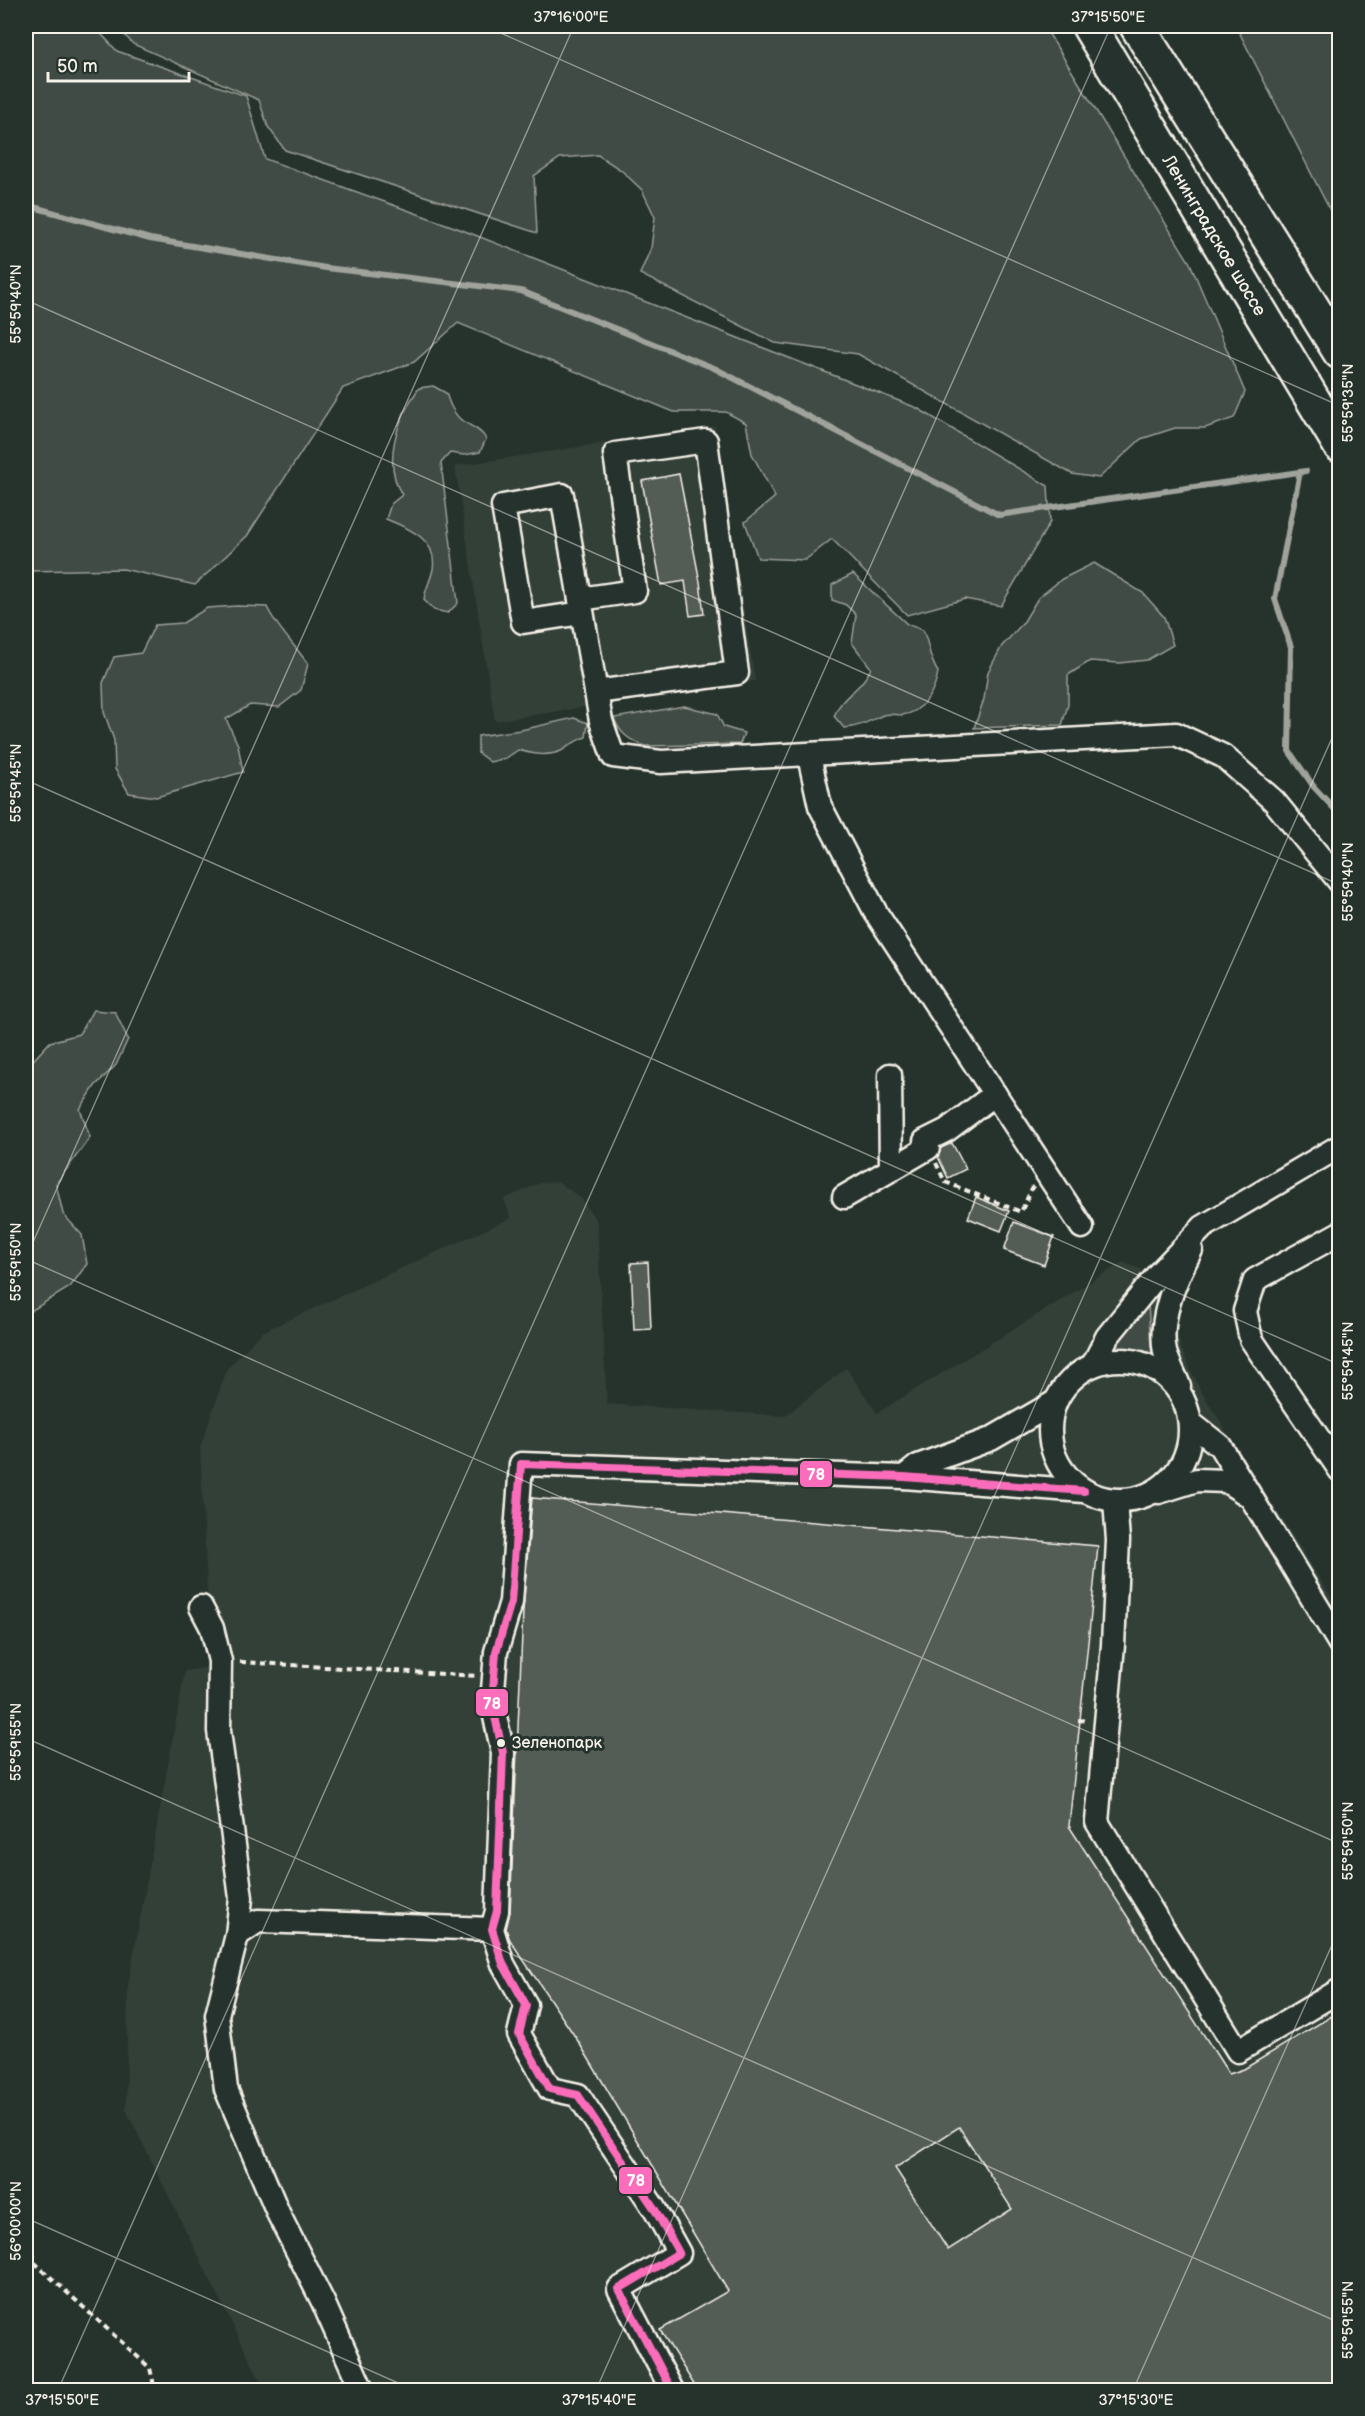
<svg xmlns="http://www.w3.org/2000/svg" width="1365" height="2416" font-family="'Balsamiq Sans',sans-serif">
<rect width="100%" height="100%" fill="#26332d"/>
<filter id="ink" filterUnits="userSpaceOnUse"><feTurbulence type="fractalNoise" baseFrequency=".0167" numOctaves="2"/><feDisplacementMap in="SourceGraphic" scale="12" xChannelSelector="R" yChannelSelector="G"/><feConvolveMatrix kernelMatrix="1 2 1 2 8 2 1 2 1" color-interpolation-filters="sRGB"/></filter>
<g filter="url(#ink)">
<g fill="#333f39">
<polygon points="715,426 755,681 495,721 455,466"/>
<polygon points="559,1182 582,1199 597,1222 607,1404 785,1416 846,1368 877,1413 1123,1262 1182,1287 1175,1313 1180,1345 1199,1388 1339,1609 1339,2390 265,2390 126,2110 128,1985 185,1671 211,1667 200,1448 227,1369 262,1332 511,1218 504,1199 540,1183"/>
</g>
<g fill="#414b45" stroke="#9a9e96" stroke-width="1.5">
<polygon points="26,26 94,26 117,51 246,96 265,159 457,228 917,408 1048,486 1050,522 1001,606 965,599 907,615 832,539 805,560 758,558 745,522 775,497 752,454 746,423 726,412 674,412 458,323 414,362 343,388 247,536 195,585 123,569 29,571 26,569"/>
<polygon points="116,26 1044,26 1190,263 1245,392 1234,418 1205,428 1175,428 1141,439 1099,478 1072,474 858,354 775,343 640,274 651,248 655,217 642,190 621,170 598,155 560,158 534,176 537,233 285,150 268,127 259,100 133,44"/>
<polygon points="1236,26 1339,26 1339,228"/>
<path d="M433 386 446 393C449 402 452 411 459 418 468 426 481 429 486 439L480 452 464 455 450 453 441 463 458 603 448 613 434 610 424 600C425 589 431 580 433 569 438 539 408 528 386 519L391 504 402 495C382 462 397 418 419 388Z"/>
<polygon points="1094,563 1143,593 1164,617 1173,645 1147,660 1119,663 1090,661 1068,675 1068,705 1062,725 974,728 984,699 988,672 1002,646 1023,623 1038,598 1062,579"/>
<path d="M853 574 907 624 923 630C930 646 928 657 938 672 935 691 923 713 902 715 896 715 889 713 883 715 869 721 860 727 844 728L834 716C843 693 860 692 871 668L852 643 856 615 846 605 832 600V585Z"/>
<path d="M237 606 267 607C276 627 295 645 308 664L301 690 279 707 250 705 226 719 238 745 243 772 156 797 129 793 115 769 114 740 104 712 103 683 114 657 141 653 155 625 183 623 207 608Z"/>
<path d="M684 706 717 714 724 727 744 733 740 744 645 746C629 740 620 734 614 718Z"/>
<path d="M574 718 588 723 586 737C575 740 570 746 561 751 547 757 532 754 518 750L506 758 490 762 478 753V736L521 730Z"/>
<polygon points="93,1010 115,1012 128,1039 116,1065 95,1086 80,1109 90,1137 56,1184 63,1214 82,1235 87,1264 70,1287 26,1314 26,1068 50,1042 79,1034"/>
<polygon points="1148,1306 1152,1357 1111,1349"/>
</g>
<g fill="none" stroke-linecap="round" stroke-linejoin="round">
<g stroke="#9fa39b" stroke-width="6">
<polyline points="26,205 150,239 326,268 521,291 714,368 999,515 1306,471"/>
<polyline points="1300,472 1275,599 1291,647 1289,751 1314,787 1340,815"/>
</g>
</g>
<g fill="#525c55" stroke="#f4f1e8" stroke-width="1.5" fill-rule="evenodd">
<polygon points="679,474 700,582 704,614 690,616 685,581 661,585 642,481"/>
<polygon points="952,1143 966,1169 948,1178 938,1157 941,1148"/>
<polygon points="976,1197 1009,1211 1001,1231 968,1218"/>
<polygon points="1014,1222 1054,1237 1044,1265 1004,1250"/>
<polygon points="648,1262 651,1329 634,1330 631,1263"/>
<path d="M532 1498 1098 1546 1069 1826 1229 2074 1244 2069 1340 2011V2391H698L660 2330 728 2291 578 2041 510 1940 506 1929 510 1912 523 1611ZM959 2127 1012 2209 948 2250 895 2168Z"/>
</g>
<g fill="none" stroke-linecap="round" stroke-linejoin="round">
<g stroke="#f4f1e8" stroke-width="27">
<g id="minor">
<polyline points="580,599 635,591 615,454 706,441 737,673 596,692"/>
<polyline points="582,613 523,622 503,506 562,495 601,721 613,756 661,762 1176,734 1223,756 1274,801 1340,882"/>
<polyline points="809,756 820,806 876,913 1082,1227"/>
<polyline points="890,1075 891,1169"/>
<polyline points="844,1197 928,1148 925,1141 947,1130 995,1094"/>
<polyline points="1340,1233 1255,1280 1245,1311 1251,1339 1340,1470"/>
<circle cx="1120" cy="1430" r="70"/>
<polyline points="1093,1365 1107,1337 1159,1273 1203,1227 1340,1146"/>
<path d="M1179 1386C1175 1375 1168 1363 1165 1352 1158 1319 1176 1278 1191 1250"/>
<polyline points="1192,1424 1220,1446 1340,1644"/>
<polyline points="904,1477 918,1466 991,1439 1055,1402"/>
<polyline points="1159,1492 1197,1480 1226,1481 1248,1495"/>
<polyline points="1115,1501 1118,1540 1113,1645 1097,1822 1238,2051 1340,1990"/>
<polyline points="201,1607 212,1628 220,1661 219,1731 241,1898 237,1935 217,2015 226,2089 279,2215 323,2302 362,2390"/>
<polyline points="237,1935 258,1921 492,1929"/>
<polyline points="672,2390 619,2289 679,2253 654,2208 578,2095 550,2089 519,2034 526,2005 503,1964 492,1929 497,1911 503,1753 492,1703 496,1652 511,1602 521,1464 904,1477 1084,1491"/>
</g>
</g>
<g stroke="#f4f1e8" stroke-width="38">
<g id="highway">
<path id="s1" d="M1089 26 1340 445"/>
<polyline points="1137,26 1340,352"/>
</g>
</g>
<g stroke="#f4f1e8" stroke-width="4" stroke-dasharray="6 4.5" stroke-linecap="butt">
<polyline points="936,1163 945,1182 1021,1212 1033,1186"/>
<polyline points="240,1662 392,1671"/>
<polyline points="395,1671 477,1676"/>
<polyline points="1078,1720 1088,1721"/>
<polyline points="26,2221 35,2263 150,2368 155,2390"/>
</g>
<use href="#minor" stroke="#26332d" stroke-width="22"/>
<use href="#highway" stroke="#26332d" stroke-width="33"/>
<g stroke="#26332d" stroke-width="12">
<polyline id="bus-1" points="672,2390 619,2289 679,2253 654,2208 578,2095 550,2089 519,2034 526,2005 503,1964 492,1929 497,1911 503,1753 492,1703 496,1652 511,1602 521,1464 904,1477 1084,1491"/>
</g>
<use href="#bus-1" stroke="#fb6dba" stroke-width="8"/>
</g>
</g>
<path fill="none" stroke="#f4f1e8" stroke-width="1.5" stroke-opacity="0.45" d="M485 26 1340 406M26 51 37 26M26 300 1340 885M26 780 1340 1365M26 1258 574 26M26 1259 1340 1844M26 1738 1340 2323M26 2218 414 2390M58 2390 1111 26M596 2390 1340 720M1133 2390 1340 1927"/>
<circle fill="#f4f1e8" stroke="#26332d" stroke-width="2" cx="501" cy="1743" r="5"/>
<g text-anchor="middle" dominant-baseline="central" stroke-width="6" stroke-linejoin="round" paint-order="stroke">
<g font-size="16" fill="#f4f1e8" stroke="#26332d" text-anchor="start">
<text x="512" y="1743">Зеленопарк</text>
</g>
<g font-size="18" fill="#f4f1e8" stroke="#26332d">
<text stroke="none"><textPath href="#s1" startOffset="244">Ленинградское шоссе</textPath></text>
</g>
</g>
<g stroke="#26332d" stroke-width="2">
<rect x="799" y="1460" width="34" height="28" rx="6" fill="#fb6dba"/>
<rect x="475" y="1688" width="34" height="29" rx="6" fill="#fb6dba"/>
<rect x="618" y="2166" width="35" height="29" rx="6" fill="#fb6dba"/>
</g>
<g font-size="16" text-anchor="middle" font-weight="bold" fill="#fff">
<text x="816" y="1480">78</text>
<text x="492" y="1709">78</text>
<text x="636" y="2186">78</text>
</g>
<rect width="1365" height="2416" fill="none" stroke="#26332d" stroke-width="66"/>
<path d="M48 72v9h141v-9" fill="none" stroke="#f4f1e8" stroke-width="3"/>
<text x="57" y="72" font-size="18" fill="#f4f1e8" stroke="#26332d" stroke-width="4.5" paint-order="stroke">50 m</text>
<rect x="33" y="33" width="1299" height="2350" fill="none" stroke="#f4f1e8" stroke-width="2"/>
<g font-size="15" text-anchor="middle" fill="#f4f1e8">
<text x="571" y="22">37°16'00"E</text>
<text x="1108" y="22">37°15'50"E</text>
<text transform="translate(16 304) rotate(-90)" y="5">55°59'40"N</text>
<text transform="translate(1348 403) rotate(-90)" y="5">55°59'35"N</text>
<text transform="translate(16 783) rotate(-90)" y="5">55°59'45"N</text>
<text transform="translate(1348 882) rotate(-90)" y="5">55°59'40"N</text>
<text transform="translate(16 1262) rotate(-90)" y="5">55°59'50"N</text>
<text transform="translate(1348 1361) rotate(-90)" y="5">55°59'45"N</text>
<text transform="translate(16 1742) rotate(-90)" y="5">55°59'55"N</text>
<text transform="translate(1348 1841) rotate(-90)" y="5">55°59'50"N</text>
<text transform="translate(16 2221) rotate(-90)" y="5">56°00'00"N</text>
<text transform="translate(1348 2320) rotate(-90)" y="5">55°59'55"N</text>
<text x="62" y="2405">37°15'50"E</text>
<text x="599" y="2405">37°15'40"E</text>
<text x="1136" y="2405">37°15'30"E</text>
</g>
</svg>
